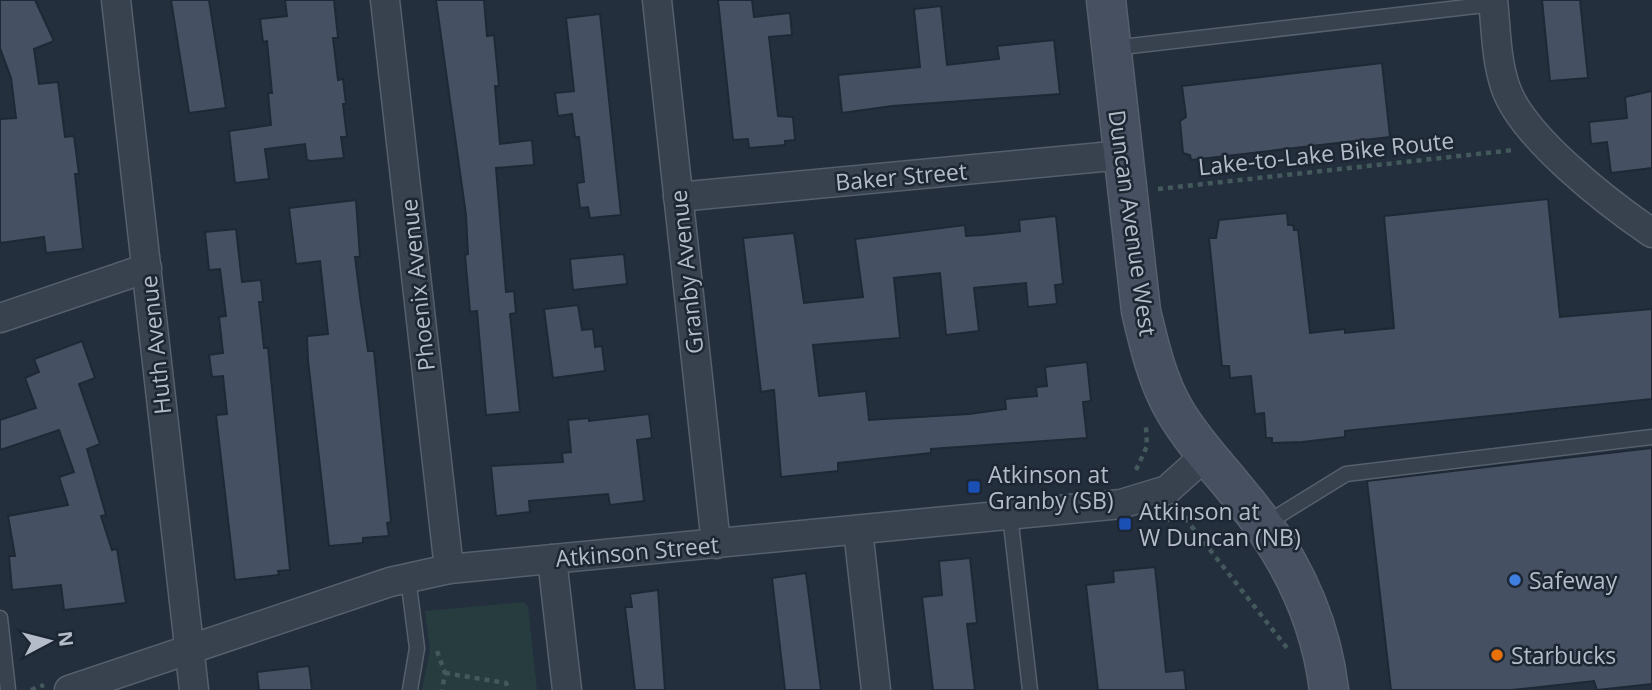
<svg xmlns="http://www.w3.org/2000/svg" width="1652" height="690" font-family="'Open Sans',sans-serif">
<rect width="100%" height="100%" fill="#242f3e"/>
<polygon fill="#263c3f" points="523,602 528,606 537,690 422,690 430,650 425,611"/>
<g fill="#455162" stroke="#1f2835" stroke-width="2">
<polygon points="0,0 35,0 54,41 34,49 39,84 58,82 65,137 74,136 79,174 75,174 83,249 46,253 44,237 0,243 0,119 16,118 11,78 0,48"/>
<polygon points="171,0 209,0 226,108 189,113"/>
<polygon points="285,0 334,0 338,38 333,38 338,80 343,79 346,104 343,104 347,137 341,137 344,158 311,161 307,160 305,144 265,149 269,179 235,183 229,131 271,125 268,93 272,93 267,41 263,42 260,19 287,16"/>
<polygon points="436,0 484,0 487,36 494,35 499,86 495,86 500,144 532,140 534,165 496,168 506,292 514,291 516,313 510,314 520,412 486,415 477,311 470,312 465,255 468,254 466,215"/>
<polygon points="718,0 752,0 754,17 790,13 792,35 769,37 778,116 793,117 795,140 785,141 785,145 749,148 748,139 733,140"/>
<polygon points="1542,0 1580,0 1588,78 1550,81"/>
<polygon points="941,6 947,65 999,59 997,46 1054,40 1060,94 892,106 842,113 838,75 920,67 914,9"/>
<polygon points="600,14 621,215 590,218 588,207 580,208 577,183 584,182 579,137 575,137 572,114 558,116 555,93 574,91 566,18"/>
<polygon points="1382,63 1390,137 1191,160 1190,155 1183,153 1180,121 1186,117 1182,86"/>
<polygon points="1652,91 1652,168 1611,173 1607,142 1591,144 1589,122 1627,118 1625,97"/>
<polygon points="1548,199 1560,317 1652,309 1652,399 1345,431 1345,437 1302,442 1272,443 1272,438 1266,438 1264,413 1255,414 1251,376 1230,378 1229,366 1222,366 1209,238 1216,238 1219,220 1287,213 1288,225 1293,225 1294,230 1298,230 1310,333 1345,329 1345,333 1394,328 1384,216"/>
<polygon points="356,200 360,257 355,257 360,297 368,351 374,351 391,522 387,523 389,536 363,538 363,543 329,546 308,360 307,336 328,334 320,261 296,264 289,208"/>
<polygon points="1056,216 1063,284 1055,285 1057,304 1028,307 1026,283 974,288 979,331 946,335 940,273 894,278 900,338 813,345 819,396 866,391 869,420 969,414 1006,409 1005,399 1037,396 1036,387 1047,386 1045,367 1087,362 1091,401 1083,402 1087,438 931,449 931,453 838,463 838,471 781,477 774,390 761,392 743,238 794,233 804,303 863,297 855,239 965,225 966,236 983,235 1020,231 1019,220"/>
<polygon points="236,229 242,282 261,280 263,302 259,302 264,348 268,348 290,570 278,571 279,575 235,580 216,415 227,414 223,376 212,377 209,355 223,353 219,317 226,316 220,269 209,270 205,232"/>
<polygon points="624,254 627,284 573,290 570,259"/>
<polygon points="578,305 582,330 593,329 595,347 602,346 605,371 553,378 544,309"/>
<polygon points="82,341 95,378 79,384 100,444 87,449 106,515 101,516 112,550 117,549 126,603 64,610 61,585 12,590 9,556 15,556 8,516 68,505 59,477 74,472 59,430 0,450 0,420 36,408 25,378 39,372 34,359"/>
<polygon points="649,414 652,438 637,440 644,501 610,505 608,494 529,501 530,512 496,516 491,466 563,462 562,453 571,452 568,420 589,418 589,421"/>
<polygon points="1652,448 1652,684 1597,690 1594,681 1512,690 1391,690 1367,481"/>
<polygon points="970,558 977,623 967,624 975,690 933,690 922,597 942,595 939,561"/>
<polygon points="1155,567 1166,672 1184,670 1186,690 1098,690 1086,585 1114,582 1113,571"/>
<polygon points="806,573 821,690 785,690 772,578"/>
<polygon points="658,590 665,690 635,690 625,607 632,607 630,594"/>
<polygon points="309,666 312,690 259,690 257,672"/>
</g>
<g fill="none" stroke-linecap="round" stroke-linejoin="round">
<g stroke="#565f6c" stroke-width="17">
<g id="lane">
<polyline points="1113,48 1493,4"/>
<polyline points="1010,515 1030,690"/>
<polyline points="1265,524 1346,474 1652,437"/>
<polyline points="408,578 417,648 410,690"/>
<polyline points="0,618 8,690"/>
</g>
</g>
<g stroke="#565f6c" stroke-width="31">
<g id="street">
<polyline points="116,0 194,690"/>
<polyline points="385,0 449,569"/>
<polyline points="657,0 716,544"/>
<path d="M1493 0C1496 28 1496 59 1505 86 1521 136 1608 203 1652 233"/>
<polyline points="678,197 1123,155"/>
<polyline points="0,318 147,268"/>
<polyline points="858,530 876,690"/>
<polyline points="552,559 567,690"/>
<polyline points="69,690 390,582 449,569 1121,504 1167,490 1206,455"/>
</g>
</g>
<g stroke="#565f6c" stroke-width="41">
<path id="secondary" d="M1106 0 1141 311C1149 344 1157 381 1175 411 1193 442 1218 467 1240 495 1288 552 1320 615 1329 690"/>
</g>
<g stroke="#44595c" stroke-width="4.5" stroke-dasharray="5 5" stroke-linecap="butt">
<polyline points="1158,189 1514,150"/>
<polyline points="1136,470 1147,446 1146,427"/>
<polyline points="1185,518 1287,648"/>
<path d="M1166 520C1184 519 1195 519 1209 507"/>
<polyline points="437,651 445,673 442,690"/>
<polyline points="445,673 506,683 509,690"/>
<polyline points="31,690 44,685"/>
</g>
<use href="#lane" stroke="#38414e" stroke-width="14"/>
<use href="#street" stroke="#38414e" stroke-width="28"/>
<use href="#secondary" stroke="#465061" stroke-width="38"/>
</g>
<g fill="#1a4fb4" stroke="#1d2633" stroke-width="2.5">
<rect x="967" y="480" width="14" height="14" rx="3.5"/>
<rect x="1118" y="517" width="14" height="14" rx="3.5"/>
</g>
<circle fill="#3f7fe0" stroke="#1d2633" stroke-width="2.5" cx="1515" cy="580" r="7"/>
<circle fill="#e8710a" stroke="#1d2633" stroke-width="2.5" cx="1497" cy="655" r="7"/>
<g text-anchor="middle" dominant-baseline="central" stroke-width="5" stroke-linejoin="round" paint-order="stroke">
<g font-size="23" fill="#b4bcc9" stroke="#1d2633">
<text transform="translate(1326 153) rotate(-6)">Lake-to-Lake Bike Route</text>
<text transform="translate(901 176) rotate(-5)">Baker Street</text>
<text transform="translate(1133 223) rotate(82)">Duncan Avenue West</text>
<text transform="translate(686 272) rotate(-96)">Granby Avenue</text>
<text transform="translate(417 285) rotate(-96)">Phoenix Avenue</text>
<text transform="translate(155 345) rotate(-96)">Huth Avenue</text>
<text transform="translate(637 551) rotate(-5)">Atkinson Street</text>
</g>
<g font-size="23" fill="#b4bcc9" stroke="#1d2633" text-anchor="start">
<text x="988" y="474">Atkinson at<tspan x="988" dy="26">Granby (SB)</tspan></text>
<text x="1139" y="511">Atkinson at<tspan x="1139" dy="26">W Duncan (NB)</tspan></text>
<text x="1529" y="580">Safeway</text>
<text x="1511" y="655">Starbucks</text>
</g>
</g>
<g transform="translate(49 641) rotate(83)" stroke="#1d2633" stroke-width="5" paint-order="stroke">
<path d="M0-5L12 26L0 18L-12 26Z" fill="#b4bcc9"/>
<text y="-10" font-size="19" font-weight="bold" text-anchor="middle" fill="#b4bcc9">N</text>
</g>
</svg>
